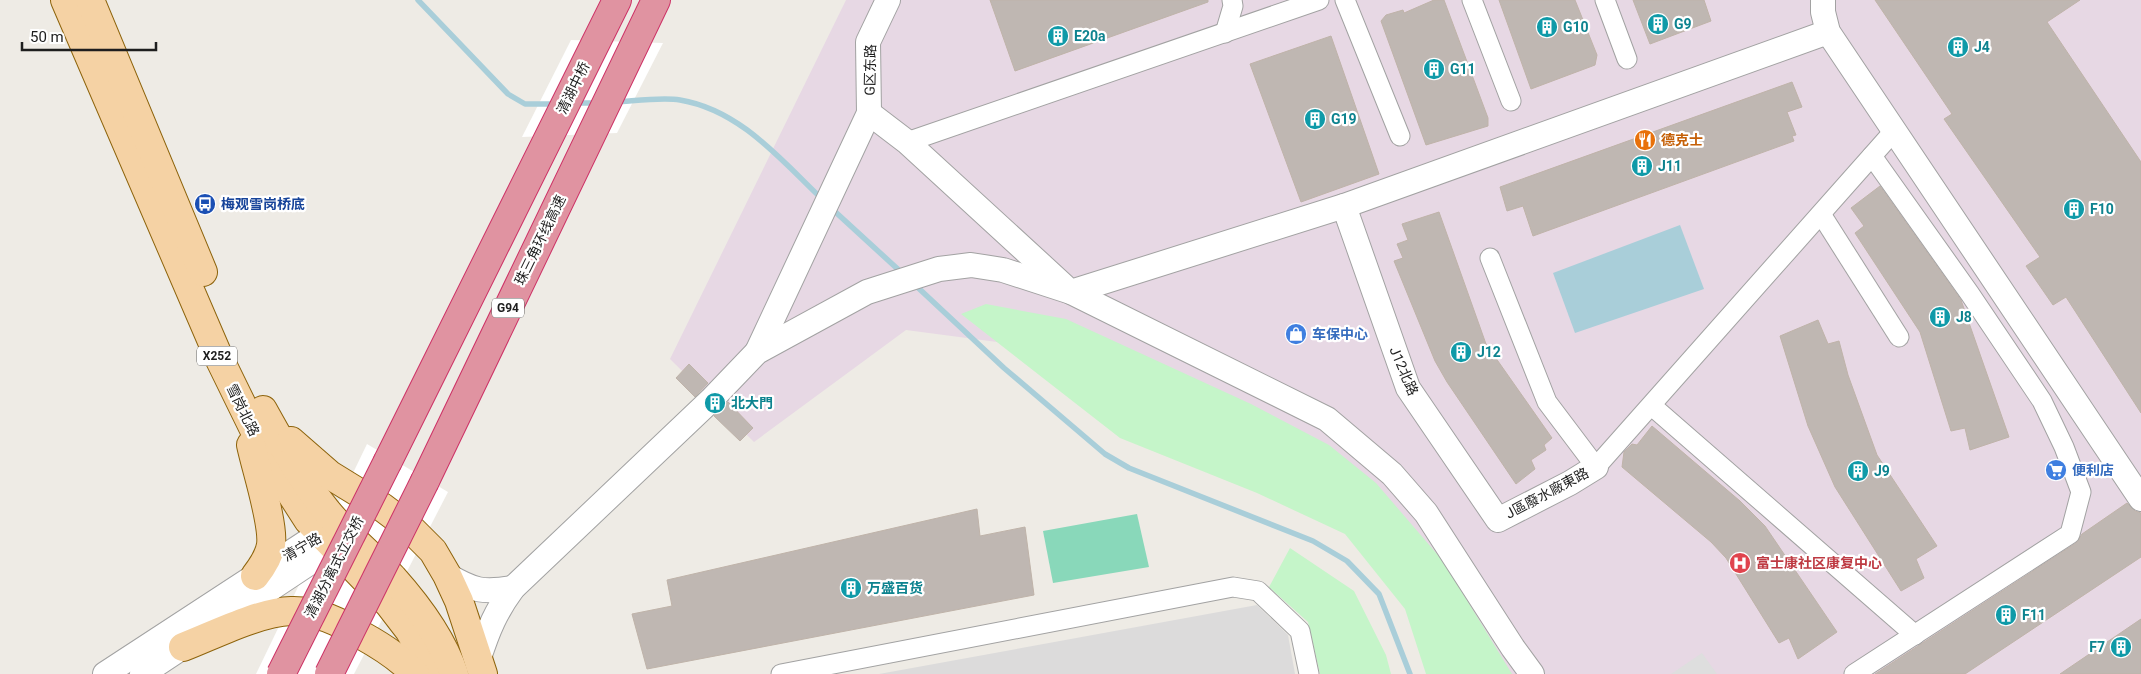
<svg xmlns="http://www.w3.org/2000/svg" width="2141" height="674" font-family="Roboto,'Noto Sans SC',sans-serif">
<rect width="100%" height="100%" fill="#eeebe5"/>
<polygon fill="#dcdbdb" points="1257,605 1288,635 1295,674 879,674"/>
<polygon fill="#e7d8e4" points="846,0 2141,0 2141,674 1469,674 1369,504 1081,353 906,330 754,442 670,359"/>
<g fill="#c5f5c9">
<polygon points="986,304 1066,319 1251,404 1329,445 1376,483 1443,561 1512,674 1426,674 1405,609 1345,534 1257,493 1120,438 961,314"/>
<polygon points="1290,548 1354,591 1386,655 1391,674 1320,674 1308,622 1269,587"/>
</g>
<polygon fill="#89d8ba" points="1137,514 1149,567 1053,583 1043,531"/>
<polygon fill="#dedede" points="1702,653 1717,674 1671,674"/>
<polygon fill="#a9ced9" points="1680,225 1704,289 1575,333 1553,273"/>
<g fill="#fff">
<polygon points="571,40 663,43 617,133 522,137"/>
<polygon points="367,444 448,492 354,674 256,674"/>
</g>
<g fill="none" stroke-linecap="round" stroke-linejoin="round">
<g stroke="#a9ced9" stroke-width="5.5">
<polyline points="418,0 508,94 525,104 556,104"/>
<path d="M615 102C634 101 662 97 680 100 740 110 780 159 822 199"/>
<polyline points="575,103 598,103"/>
<polyline points="830,207 902,273"/>
<polyline points="913,283 1004,368 1105,454 1129,468 1313,541 1347,561 1379,594 1410,674"/>
</g>
</g>
<g fill="#bfb7b2" stroke="#bfb3a9">
<polygon points="990,0 1208,0 1208,2 1015,71"/>
<polygon points="1434,0 1444,0 1488,118 1488,126 1426,145 1381,21 1386,15 1403,10 1404,13"/>
<polygon points="1499,0 1575,0 1597,55 1595,65 1531,89"/>
<polygon points="1633,0 1704,0 1711,21 1650,44"/>
<polygon points="1875,0 2080,0 2047,22 2141,162 2141,413 2066,297 2053,305 2026,266 2040,257 1944,119 1952,114"/>
<polygon points="1331,36 1379,174 1301,202 1250,64"/>
<polygon points="1792,82 1802,107 1787,112 1796,135 1792,136 1794,141 1533,236 1523,206 1507,211 1500,187"/>
<polygon points="1880,186 1961,300 2009,437 1970,450 1965,428 1951,431 1920,332 1855,233 1864,226 1851,208"/>
<polygon points="1439,212 1486,344 1552,438 1544,445 1546,450 1531,460 1535,469 1516,484 1447,382 1435,361 1394,261 1403,258 1397,244 1408,240 1402,224"/>
<polygon points="1818,320 1828,344 1839,341 1848,375 1877,455 1937,546 1916,559 1924,578 1901,591 1835,487 1808,426 1780,336"/>
<polygon points="689,364 708,383 695,397 676,378"/>
<polygon points="728,402 753,428 740,441 714,416"/>
<polygon points="1652,426 1740,501 1765,526 1837,632 1798,659 1789,638 1779,643 1726,558 1711,542 1622,467 1624,452 1632,444 1637,445"/>
<polygon points="2127,503 2135,511 2141,513 2141,557 1965,674 1875,674 2076,543 2082,534"/>
<polygon points="977,509 980,536 1025,527 1034,595 647,669 632,614 672,606 667,580"/>
<polygon points="2141,619 2141,674 2060,674"/>
</g>
<g fill="none" stroke-linecap="round" stroke-linejoin="round">
<g stroke="#a2a2a2" stroke-width="21">
<g id="minor">
<polyline points="1345,0 1400,136"/>
<polyline points="1472,0 1511,101"/>
<polyline points="1605,0 1627,59"/>
<polyline points="1225,33 1233,6 1232,0"/>
<polyline points="907,142 1319,0"/>
<polyline points="1821,214 1899,337"/>
<polyline points="1490,258 1547,402 1596,467 1894,131"/>
<polyline points="1652,406 1915,635"/>
<polyline points="781,674 1233,587 1258,591 1300,631 1309,674"/>
<polyline points="1854,674 2070,534 2081,492 2064,447 2042,401 1970,294 1872,156"/>
</g>
</g>
<g stroke="#a2a2a2" stroke-width="26">
<g id="tertiary">
<polyline points="1823,0 1823,12 1828,32 2141,499"/>
<polyline points="869,113 907,142 1064,286"/>
<polyline points="1344,206 1408,388 1498,520 1570,483 1596,467"/>
<polyline points="1071,292 1344,206 1828,32"/>
<polyline points="757,352 869,113 868,42 888,0"/>
<path d="M447 575C474 591 483 593 513 588"/>
<path d="M479 658C488 630 496 611 513 588L711 400 757 352 867 292 939 269 971 265 1003 270 1071 292 1327 419 1392 474 1426 513 1513 648 1532 674"/>
<polyline points="105,674 319,534 340,531"/>
<polyline points="142,674 332,548 343,532"/>
</g>
</g>
<g stroke="#8d630b" stroke-width="30">
<g id="primary">
<polyline points="65,0 220,360 267,456 308,520 389,604 409,630 423,654 431,674"/>
<polyline points="90,0 203,272"/>
<path d="M263 410C282 444 301 479 326 510 346 535 371 555 393 578 418 606 442 638 454 674"/>
<polyline points="291,441 330,475 382,507 410,528 433,551 447,575 459,601 483,674"/>
<path d="M251 445C256 469 274 523 271 545 269 557 262 567 255 576"/>
<path d="M183 647C214 635 259 612 291 611 317 610 342 623 363 636 381 646 400 658 415 674"/>
</g>
</g>
<g stroke="#cd3266" stroke-width="30">
<g id="motorway">
<polyline points="388,461 617,0"/>
<polyline points="425,481 656,0"/>
</g>
</g>
<use href="#minor" stroke="#fff" stroke-width="19"/>
<use href="#tertiary" stroke="#fff" stroke-width="24"/>
<use href="#primary" stroke="#f5d2a4" stroke-width="28"/>
<use href="#motorway" stroke="#e093a1" stroke-width="28"/>
<g stroke="#cd3266" stroke-width="30" stroke-linecap="butt">
<g id="motorway-bridge">
<polyline points="281,674 388,461"/>
<polyline points="329,674 425,481"/>
</g>
</g>
<use href="#motorway-bridge" stroke="#e093a1" stroke-width="28"/>
</g>
<defs>
<g id="building-disc" transform="scale(1.125)"><circle r="9.5" fill="#0f9aa8" stroke="#fff"/><path d="M-4-6H4V6H1V3H-1V6H-4ZM-2.5-4.3h1.7v1.8h-1.7ZM.8-4.3h1.7v1.8H.8ZM-2.5-1h1.7V.8h-1.7ZM.8-1h1.7V.8H.8Z" fill="#fff"/></g>
<g id="restaurant-disc" transform="scale(1.125)"><circle r="9.5" fill="#e8710a" stroke="#fff"/><path d="M-5-6h1v4h1v-4h1v4h1v-4h1v5L-1.5 .5V6h-2V.5L-5-1ZM5-6V6H3V1.5H1.5Q1.5-4 5-6Z" fill="#fff"/></g>
<g id="bus-disc" transform="scale(1.125)"><circle r="9.5" fill="#1a4fb4" stroke="#fff"/><path d="M-5-6H5V4H4V6H2V4H-2V6H-4V4H-5ZM-3.5-4V0h7V-4ZM-3.5 1.2v1.5H-2V1.2ZM2 1.2v1.5H3.5V1.2Z" fill="#fff"/></g>
<g id="shop-disc" transform="scale(1.125)"><circle r="9.5" fill="#3f7fe0" stroke="#fff"/><path d="M-5-2.5h2.3a2.7 3.5 0 0 1 5.4 0H5L5.5 6h-11ZM-1.5-2.5h3a1.5 2.3 0 0 0-3 0Z" fill="#fff"/></g>
<g id="supermarket-disc" transform="scale(1.125)"><circle r="9.5" fill="#3f7fe0" stroke="#fff"/><path d="M-6-5.5h2.5l.6 2H6L4.5 2H-2.5L-4.4-4H-6ZM-1.5 3.2a1.3 1.3 0 1 0 .1 0ZM3 3.2a1.3 1.3 0 1 0 .1 0Z" fill="#fff"/></g>
<g id="hospital-disc" transform="scale(1.125)"><circle r="9.5" fill="#e0444e" stroke="#fff"/><path d="M-5-5h3v3.5h4V-5h3V5h-3V1.5h-4V5h-3Z" fill="#fff"/></g>
</defs>
<g fill-rule="evenodd">
<use href="#building-disc" x="1658" y="24"/>
<use href="#building-disc" x="1547" y="27"/>
<use href="#building-disc" x="1058" y="36"/>
<use href="#building-disc" x="1958" y="47"/>
<use href="#building-disc" x="1434" y="69"/>
<use href="#building-disc" x="1315" y="119"/>
<use href="#restaurant-disc" x="1645" y="140"/>
<use href="#building-disc" x="1642" y="166"/>
<use href="#bus-disc" x="205" y="204"/>
<use href="#building-disc" x="2074" y="209"/>
<use href="#building-disc" x="1940" y="317"/>
<use href="#shop-disc" x="1296" y="334"/>
<use href="#building-disc" x="1461" y="352"/>
<use href="#building-disc" x="715" y="403"/>
<use href="#supermarket-disc" x="2056" y="470"/>
<use href="#building-disc" x="1858" y="471"/>
<use href="#hospital-disc" x="1740" y="563"/>
<use href="#building-disc" x="851" y="588"/>
<use href="#building-disc" x="2006" y="615"/>
<use href="#building-disc" x="2121" y="647"/>
</g>
<g text-anchor="middle" dominant-baseline="central" stroke-width="4.5" stroke-linejoin="round" paint-order="stroke">
<g fill="#fff" stroke="#626262" stroke-width="1">
<rect x="492" y="298.5" width="32" height="19" rx="4"/>
<rect x="197" y="346.5" width="40" height="19" rx="4"/>
</g>
<g font-size="12" font-weight="bold" fill="#1e1e1e">
<text x="508" y="308">G94</text>
<text x="217" y="356">X252</text>
</g>
<g font-size="14" font-weight="bold" fill="#0d838f" stroke="#fff" text-anchor="start">
<text x="1674" y="24">G9</text>
<text x="1563" y="27">G10</text>
<text x="1074" y="36">E20a</text>
<text x="1974" y="47">J4</text>
<text x="1450" y="69">G11</text>
<text x="1331" y="119">G19</text>
<text x="1658" y="166">J11</text>
<text x="2090" y="209">F10</text>
<text x="1956" y="317">J8</text>
<text x="1477" y="352">J12</text>
<text x="731" y="403">北大門</text>
<text x="1874" y="471">J9</text>
<text x="867" y="588">万盛百货</text>
<text x="2022" y="615">F11</text>
<text x="2105" y="647" text-anchor="end">F7</text>
</g>
<g font-size="14" fill="#1e1e1e" stroke="#fff">
<text transform="translate(870 70) rotate(-89)">G区东路</text>
<text transform="translate(573 88) rotate(-64)">清湖中桥</text>
<text transform="translate(540 240) rotate(-64)">珠三角环线高速</text>
<text transform="translate(1404 371) rotate(67)">J12北路</text>
<text transform="translate(243 410) rotate(64)">雪岗北路</text>
<text transform="translate(1547 493) rotate(-28)">J區廢水廠東路</text>
<text transform="translate(302 547) rotate(-30)">清宁路</text>
<text transform="translate(334 567) rotate(-63)">清湖分离式立交桥</text>
</g>
<g font-size="14" font-weight="bold" fill="#c56008" stroke="#fff" text-anchor="start">
<text x="1661" y="140">德克士</text>
</g>
<g font-size="14" font-weight="bold" fill="#164399" stroke="#fff" text-anchor="start">
<text x="221" y="204">梅观雪岗桥底</text>
</g>
<g font-size="14" font-weight="bold" fill="#366cbe" stroke="#fff" text-anchor="start">
<text x="1312" y="334">车保中心</text>
<text x="2072" y="470">便利店</text>
</g>
<g font-size="14" font-weight="bold" fill="#be3a42" stroke="#fff" text-anchor="start">
<text x="1756" y="563">富士康社区康复中心</text>
</g>
</g>
<path d="M22 42v8h134v-8" fill="none" stroke="#1e1e1e" stroke-width="2.5"/>
<text x="30" y="42" font-size="15" fill="#1e1e1e" stroke="#ffffff" stroke-width="4" paint-order="stroke">50 m</text>
</svg>
